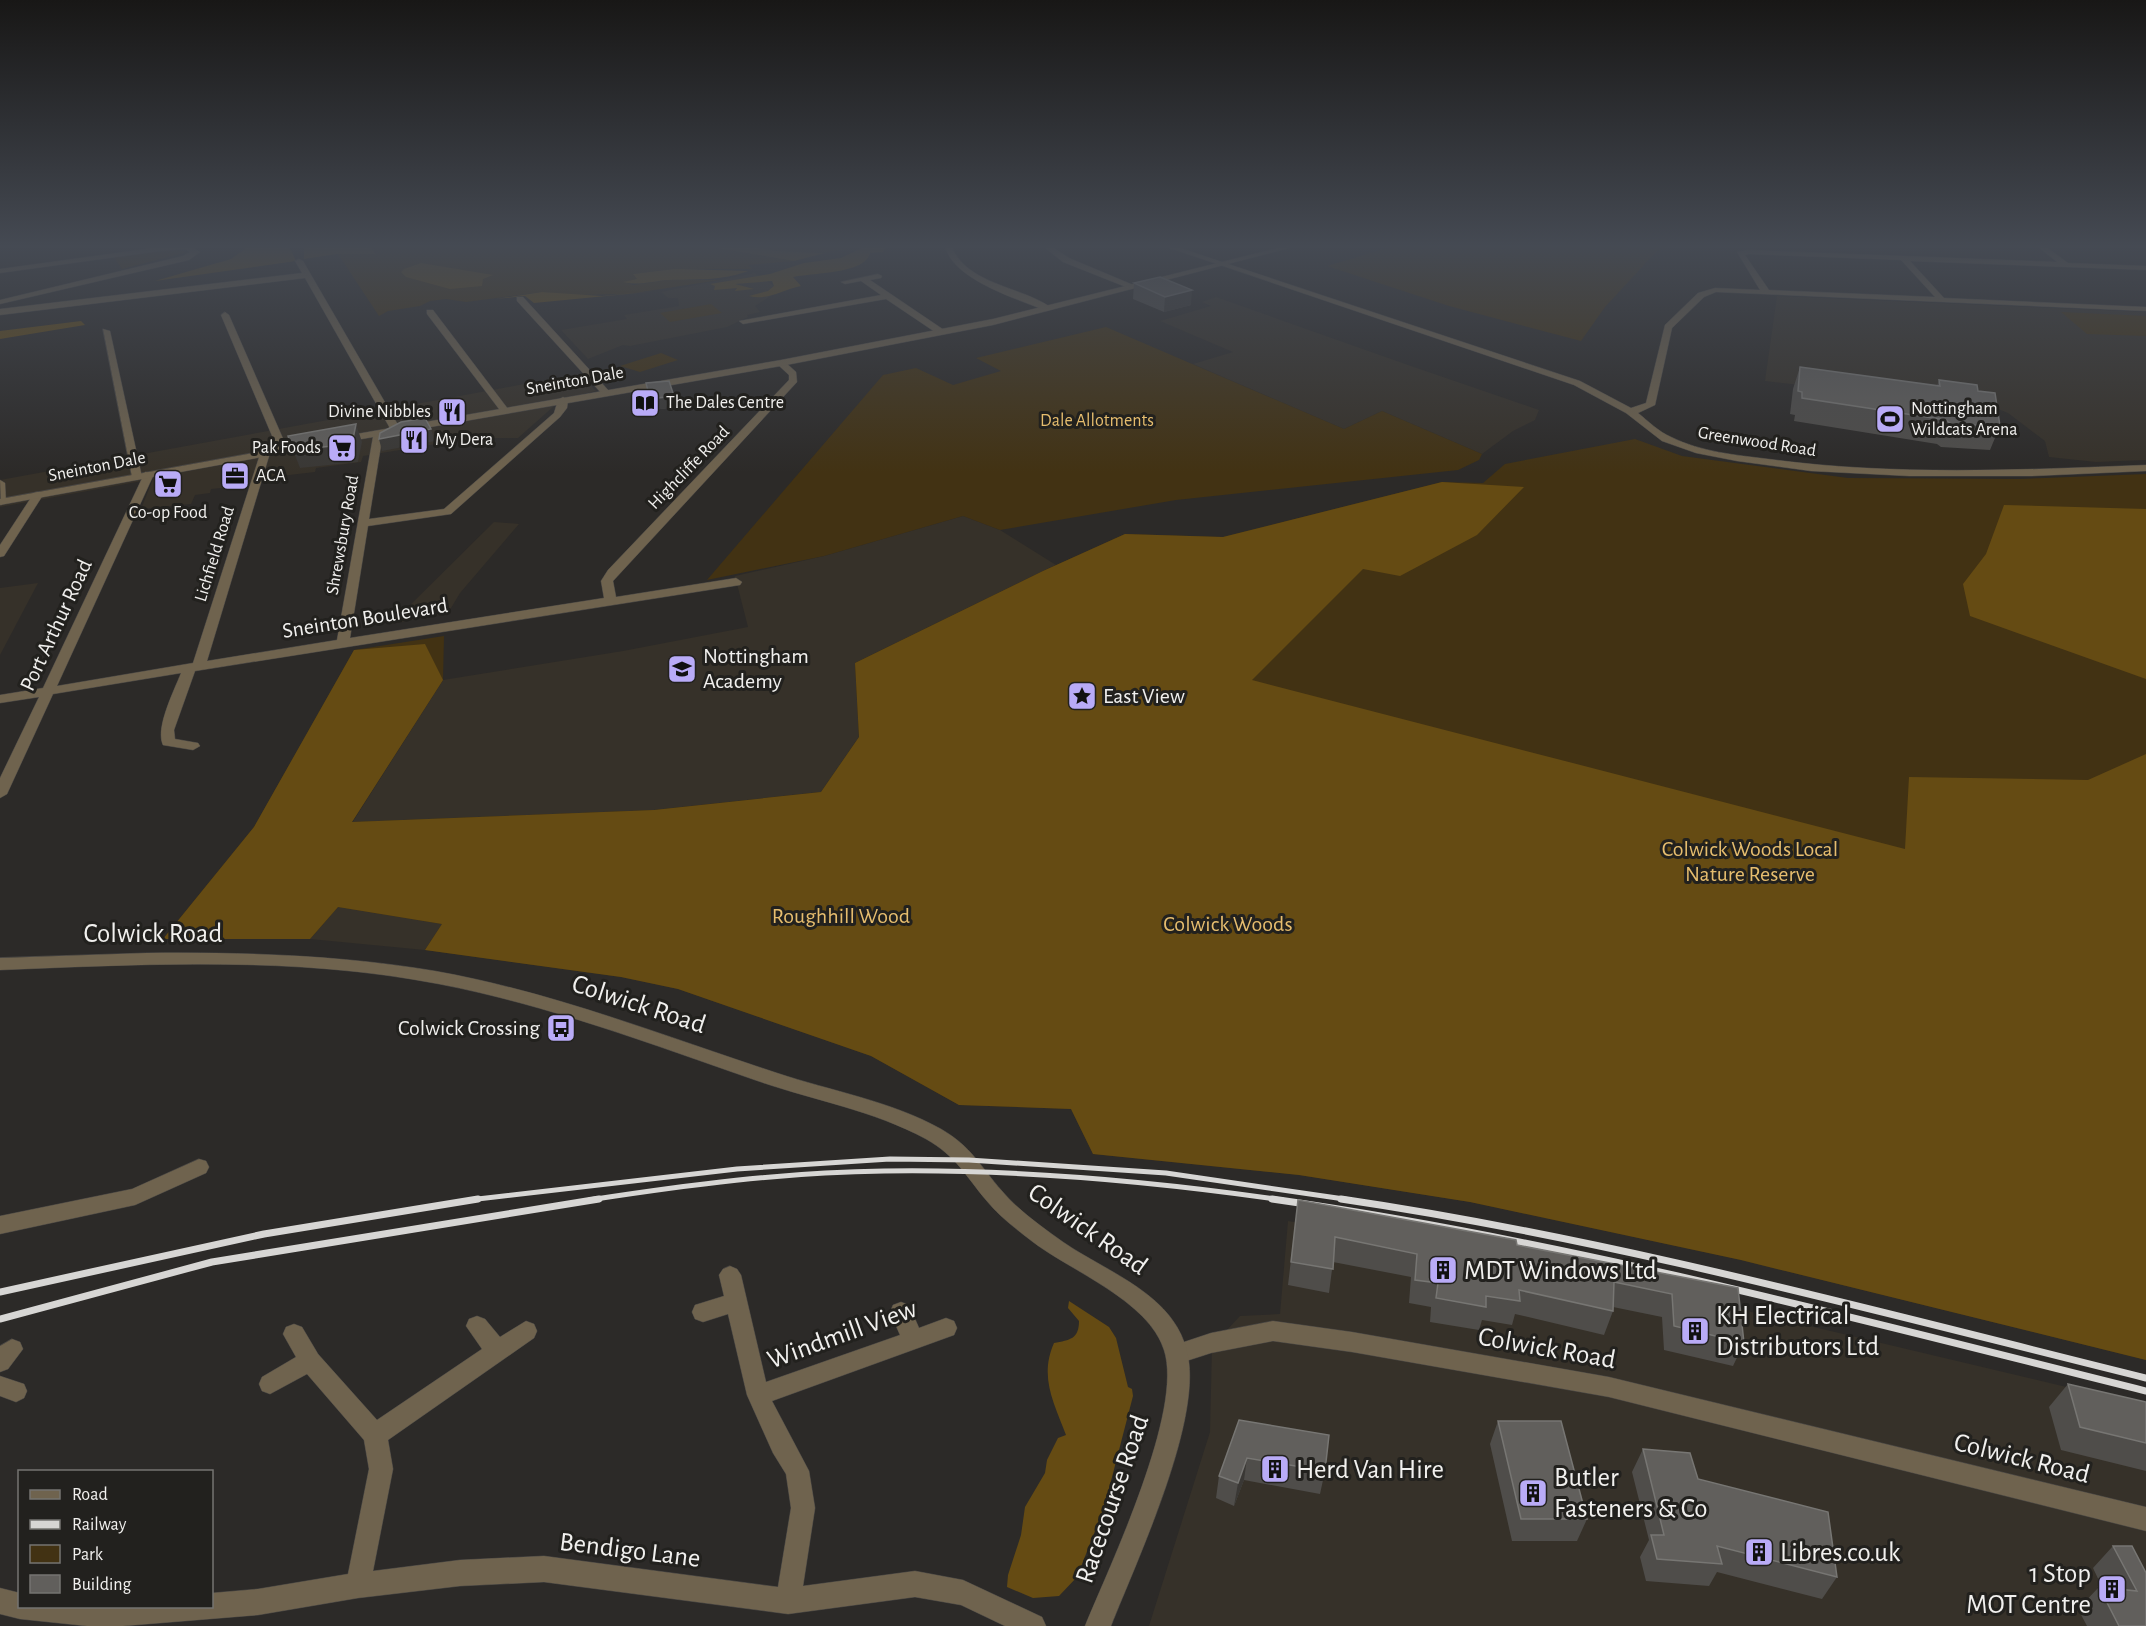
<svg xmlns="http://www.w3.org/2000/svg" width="2146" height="1626" font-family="'Alegreya Sans',sans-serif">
<rect width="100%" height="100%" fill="#2c2a28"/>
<g fill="#363129">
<polygon points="755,273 780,290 755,306 760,312 747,315 748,317 727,327 630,346 623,345 588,359 561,330 627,319 624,315 679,306 678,298 668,298 661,292"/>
<polygon points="1777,296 2146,312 2146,460 2096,462 2049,457 2045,441 2008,413 1993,407 1765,381"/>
<polygon points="1216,297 1408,365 1539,410 1535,420 1513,431 1482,454 1382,411 1344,429 1193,364 1233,352 1160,321 1211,306 1202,302"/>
<polygon points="579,374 596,391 562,399 518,438 473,438 363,456 361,462 316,468 315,472 255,479 252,485 211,489 210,493 195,495 191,504 141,509 153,479 0,507 0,480"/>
<polygon points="963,516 1000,530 1056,565 855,663 859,737 821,792 654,810 352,823 443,680 623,651 748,627 735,576 824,556"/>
<polygon points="494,522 519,524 460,593 448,613 391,624"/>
<polygon points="38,583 0,655 0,588"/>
<polygon points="338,906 443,924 425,950 310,939"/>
<polygon points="1288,1221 1449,1247 1684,1296 2146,1406 2146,1626 1149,1626 1210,1432 1212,1346 1240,1316 1280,1314"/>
</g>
<g fill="#423213">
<polygon points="370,246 705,246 794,261 748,265 752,269 674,269 633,274 637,279 625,282 633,285 668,280 720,280 628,294 575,295 542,292 466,302 446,299 430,301 420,306 388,311 379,316 338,254 376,253"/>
<path d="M745 246H857C820 257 783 253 745 246Z"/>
<polygon points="1394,246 1667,246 1656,252 1605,307 1581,341 1449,306 1327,266"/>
<polygon points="172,249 187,252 122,269 113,256"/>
<polygon points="711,304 722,313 670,322 660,313"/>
<polygon points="2061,312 2146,316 2146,336 2087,334"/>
<polygon points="1106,327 1344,429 1382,411 1482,454 1479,460 1458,470 1176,500 1000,530 963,516 824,556 707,580 883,375 916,368 953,385 1001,371 976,358"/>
<polygon points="661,353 678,360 640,372 620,366"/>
<polygon points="1635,439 1682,456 1848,478 2019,479 2146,474 2146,1360 1741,1260 1470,1202 1299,1175 1093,1154 1071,1109 959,1105 871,1056 678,989 621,977 425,950 442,924 338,907 310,939 163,939 254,827 354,650 444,636 443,680 352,822 654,810 821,792 859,737 855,663 1043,571 1125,534 1223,537 1442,482 1483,483 1505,464"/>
</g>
<g fill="#654b13">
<polygon points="242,246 290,248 296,261 155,281 231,259 245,249"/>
<polygon points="304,246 370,246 376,254 337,254 304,259"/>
<polygon points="705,246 745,246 776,251 825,253 794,261"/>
<path d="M866 246H886L883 252 870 253C866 274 810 273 793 277L801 286C782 290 767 301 749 296L768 291 774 286 772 281 735 284 754 289 735 291 737 288 714 290 715 286 710 284 770 274 804 263 841 258Z"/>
<polygon points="421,263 493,275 483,279 482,286 450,289 406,277 401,272 404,269"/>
<path d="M674 269H681L748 271C721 281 697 279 669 280 653 281 640 286 623 282L637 279 633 274Z"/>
<polygon points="658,291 534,303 525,296 496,299 542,292 602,296"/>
<polygon points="81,321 85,325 0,339 0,331"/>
<polygon points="1442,482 1524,487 1477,535 1400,576 1363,569 1252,680 1905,849 1909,777 2088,780 2146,754 2146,1360 1741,1260 1470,1202 1299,1175 1093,1154 1071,1109 959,1105 871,1056 678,989 621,977 425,950 442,924 338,907 310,939 163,939 254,827 354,650 425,644 443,680 352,822 654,810 821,792 859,737 855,663 1043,571 1125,534 1223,537"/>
<polygon points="2004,505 2146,509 2146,679 1970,616 1963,584 1986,554"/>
<path d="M1069 1301 1109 1327 1116 1338 1128 1387 1132 1389 1133 1396 1104 1508 1077 1577 1059 1596 1033 1598 1007 1587 1008 1575 1021 1535 1025 1507 1045 1473 1047 1460 1058 1438 1066 1435C1054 1403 1039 1377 1054 1343 1070 1340 1079 1339 1079 1321L1068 1308Z"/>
</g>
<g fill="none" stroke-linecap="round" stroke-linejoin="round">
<g stroke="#484644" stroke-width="1">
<g id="minor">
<polygon points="189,246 200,252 189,260 0,304 0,300 183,256 190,252 185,249 160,251 0,273 0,269 160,247"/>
<path d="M945 246H951C968 286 1023 286 1053 309L1046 311C1016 298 953 280 945 246Z"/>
<polygon points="1043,246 1051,246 1069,258 1138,287 1131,289 1063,262"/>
<path d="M1164 246H1174L1580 381 1631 408 1646 403 1665 325 1698 293 1715 288 1760 290 1737 252 1749 250 2057 262 2037 246H2045L2068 263 2146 266V270L1910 261 1944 298 2146 307V311L1716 292 1704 297 1672 328 1655 405 1638 413C1648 421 1659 432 1671 437 1701 452 1736 455 1768 459 1893 476 2020 470 2146 465V471L2032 476H1909L1811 471 1737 461 1696 453 1662 441 1626 413 1574 385ZM1749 254 1901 260 1935 297 1769 290 1745 255Z"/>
<polygon points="299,259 303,261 401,430 400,432 391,430 305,278 0,315 0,309 302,273 295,261"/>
<polygon points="878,274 882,276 881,278 870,280 944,330 944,334 938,334 886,299 743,324 739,321 881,295 861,281 845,284 841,282"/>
<polygon points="517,297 523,297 609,391 609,395 603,395 517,301"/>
<polygon points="427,310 433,310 508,409 508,413 502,413 427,314"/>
<polygon points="225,312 229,315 288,450 287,452 278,450 221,315"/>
<polygon points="103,329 110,331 142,477 137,480 132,477"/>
<path d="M778 361H784L796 372 797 382 613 581 616 597 736 578 742 582 740 585 195 671 174 730 175 739 198 743 200 746 193 750 163 745C155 728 174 691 181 673L53 694 7 794 0 798V778L39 697 0 703V695L43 688 145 472 154 474 57 686 193 663 261 451 270 453 207 661 337 640 374 431 383 433 369 519 444 509 554 413 558 400 563 397 568 400 567 408 560 417 451 514 368 526 350 638 604 598 601 581 608 570 789 380V375L776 363Z"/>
<polygon points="0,480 5,483 6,502 1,505"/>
<polygon points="38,492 43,495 4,556 0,557 0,545 34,493"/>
<polygon points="199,1159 206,1161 209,1167 206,1173 135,1205 0,1234 0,1216 132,1189"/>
<polygon points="730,1266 737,1269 741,1275 766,1382 900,1335 890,1312 893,1305 901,1302 909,1305 919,1328 946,1318 954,1321 957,1328 954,1335 772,1401 809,1471 815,1508 803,1586 915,1571 963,1580 1042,1617 1046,1626 1005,1626 961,1605 915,1597 788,1614 544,1582 460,1586 358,1598 258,1615 123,1626 87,1626 20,1619 0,1614 0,1588 20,1593 20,1606 212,1606 212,1593 258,1589 348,1574 369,1469 364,1440 307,1374 270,1394 262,1391 259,1384 262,1377 296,1357 283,1334 286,1327 294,1324 302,1327 318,1354 377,1420 482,1349 466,1326 469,1319 477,1316 485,1319 500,1337 526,1321 534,1324 537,1331 534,1338 388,1440 393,1469 373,1571 460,1560 544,1556 778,1587 791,1508 786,1474 773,1453 747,1395 728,1314 703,1322 695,1319 692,1312 695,1305 724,1296 719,1275 723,1269"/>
<polygon points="1273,1321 1352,1332 1609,1377 2146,1507 2146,1531 1609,1397 1352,1352 1273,1341 1211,1353 1177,1364 1169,1361 1166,1354 1169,1347 1211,1333"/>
<polygon points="12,1339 20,1342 23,1349 8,1369 0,1372 0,1346"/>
<polygon points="0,1376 24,1384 27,1391 24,1398 16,1402 0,1396"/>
</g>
</g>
<g stroke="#484644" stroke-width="1">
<g id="tertiary">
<polygon points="1286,246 1297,246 993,325 781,366 339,443 334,440 339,437 781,360 993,319"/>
<polygon points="313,442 317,443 317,447 0,505 0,499"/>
<path d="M146 953C243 952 340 955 435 971 553 992 664 1036 777 1073 831 1091 891 1101 941 1129 972 1147 980 1166 1002 1191 1019 1211 1042 1227 1063 1242 1108 1273 1177 1295 1188 1356 1201 1424 1137 1560 1111 1626H1085C1110 1565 1184 1411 1164 1350 1149 1301 1071 1271 1033 1242 1016 1229 999 1216 986 1200 965 1175 956 1156 926 1139 873 1110 812 1100 755 1080 651 1044 548 1005 439 984 295 956 146 964 0 970V958Z"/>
</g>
</g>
<use href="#minor" fill="#6f634e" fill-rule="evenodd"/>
<use href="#tertiary" fill="#6f634e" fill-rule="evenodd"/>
<g stroke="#d7d6d4" stroke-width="5">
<polyline points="469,1200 737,1169 890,1159 969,1160 1166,1173 1351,1200"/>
<path d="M589 1200C687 1185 785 1172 884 1171 1017 1169 1151 1181 1283 1200"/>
</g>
<g stroke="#d7d6d4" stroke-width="7">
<path d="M1272 1199C1568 1241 1857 1319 2146 1391"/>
<path d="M1341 1199C1613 1239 1879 1312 2146 1378"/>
<polyline points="0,1292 264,1234 478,1199"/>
<polyline points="0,1319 212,1262 599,1199"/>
</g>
</g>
<g fill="#4f4d4a">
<polygon points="1134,283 1191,305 1164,312 1133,299"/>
<polygon points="1800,367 1937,386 1939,380 2000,426 1990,450 1941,447 1937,444 1794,421 1795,415 1790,414 1793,389"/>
<polygon points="646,383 674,396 676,407 653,410"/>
<polygon points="1298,1200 1517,1245 1738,1288 1744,1343 1733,1366 1664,1350 1662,1317 1613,1307 1613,1311 1604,1335 1515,1314 1512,1325 1482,1320 1479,1330 1430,1322 1431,1307 1409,1303 1411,1277 1333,1262 1329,1293 1288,1285"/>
<polygon points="2068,1384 2146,1402 2146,1471 2061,1450 2049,1407"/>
<polygon points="1239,1420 1325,1471 1320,1494 1244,1480 1234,1506 1216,1498 1219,1476"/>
<polygon points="1498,1421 1587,1519 1577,1541 1512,1541 1490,1444"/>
<polygon points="1643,1449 1837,1577 1822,1599 1717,1572 1709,1586 1646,1581 1640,1557 1649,1540 1632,1472"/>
<polygon points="2113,1546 2132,1546 2146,1626 2087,1626 2078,1609 2099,1587 2102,1587 2093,1568"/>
</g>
<g fill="#3a3835">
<polygon points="1192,290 1191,305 1164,312 1165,297"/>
<polygon points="674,396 676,407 653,410 650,399"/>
<polygon points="356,424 362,442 358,462 300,468 293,450"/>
<polygon points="431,429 435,441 382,451 379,439"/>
<polygon points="1247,1458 1244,1480 1234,1506 1238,1483"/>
</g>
<g fill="#615f5c" stroke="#777673" stroke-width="1.5">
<polygon points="1160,277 1192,290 1165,297 1134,283"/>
<polygon points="1800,367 1940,386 1939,380 1977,385 1978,391 1995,393 2000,426 1951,424 1946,420 1802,398 1802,392 1798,391"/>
<polygon points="669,381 674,396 650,399 646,383"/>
<polygon points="425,418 431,429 379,439 380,433 401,422"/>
<polygon points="356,424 352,444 293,450 288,436"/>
<polygon points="1298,1200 1516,1240 1517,1245 1738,1288 1744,1343 1674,1326 1672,1294 1614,1282 1613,1311 1519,1290 1520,1301 1486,1296 1486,1307 1436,1298 1438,1283 1415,1280 1417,1254 1335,1237 1333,1269 1291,1262"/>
<polygon points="2068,1384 2146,1402 2146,1443 2080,1427"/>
<polygon points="1239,1420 1329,1435 1325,1471 1247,1458 1238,1483 1219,1476"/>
<polygon points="1498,1421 1561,1421 1587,1519 1521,1519"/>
<polygon points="1643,1449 1690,1453 1698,1479 1828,1512 1837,1577 1717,1546 1722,1564 1657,1559 1651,1535 1664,1535"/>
<polygon points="2113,1546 2132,1546 2146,1573 2146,1626 2119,1626 2099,1587 2137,1591"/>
</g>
<linearGradient id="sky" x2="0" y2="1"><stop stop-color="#181716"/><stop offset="0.52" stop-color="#454a53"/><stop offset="1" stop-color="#454a53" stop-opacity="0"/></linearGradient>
<rect width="2146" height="473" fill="url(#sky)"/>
<defs>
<g id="library-square" transform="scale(1.5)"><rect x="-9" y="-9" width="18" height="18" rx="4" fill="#b9abf7" stroke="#22211e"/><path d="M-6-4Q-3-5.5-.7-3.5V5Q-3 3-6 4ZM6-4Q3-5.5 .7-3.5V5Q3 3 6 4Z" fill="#111"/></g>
<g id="restaurant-square" transform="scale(1.5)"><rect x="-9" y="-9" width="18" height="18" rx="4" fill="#b9abf7" stroke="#22211e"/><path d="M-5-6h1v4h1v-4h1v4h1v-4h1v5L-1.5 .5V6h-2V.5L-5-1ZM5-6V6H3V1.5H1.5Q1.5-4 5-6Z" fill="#111"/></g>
<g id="stadium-square" transform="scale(1.5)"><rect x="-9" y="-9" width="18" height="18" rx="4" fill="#b9abf7" stroke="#22211e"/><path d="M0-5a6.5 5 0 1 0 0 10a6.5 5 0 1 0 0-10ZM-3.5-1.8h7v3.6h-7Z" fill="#111"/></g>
<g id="supermarket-square" transform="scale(1.5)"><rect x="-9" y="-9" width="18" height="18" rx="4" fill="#b9abf7" stroke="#22211e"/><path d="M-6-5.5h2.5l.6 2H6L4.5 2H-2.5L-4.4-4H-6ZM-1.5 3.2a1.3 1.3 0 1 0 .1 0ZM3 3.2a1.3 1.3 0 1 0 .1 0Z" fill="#111"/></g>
<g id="office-square" transform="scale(1.5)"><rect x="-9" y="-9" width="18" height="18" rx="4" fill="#b9abf7" stroke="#22211e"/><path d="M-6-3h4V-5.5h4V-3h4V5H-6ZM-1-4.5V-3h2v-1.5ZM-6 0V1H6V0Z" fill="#111"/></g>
<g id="school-square" transform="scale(1.5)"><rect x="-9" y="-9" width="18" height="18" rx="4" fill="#b9abf7" stroke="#22211e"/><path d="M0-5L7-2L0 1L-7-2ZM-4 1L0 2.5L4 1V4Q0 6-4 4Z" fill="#111"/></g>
<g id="sight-square" transform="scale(1.5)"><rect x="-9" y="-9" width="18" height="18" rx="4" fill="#b9abf7" stroke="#22211e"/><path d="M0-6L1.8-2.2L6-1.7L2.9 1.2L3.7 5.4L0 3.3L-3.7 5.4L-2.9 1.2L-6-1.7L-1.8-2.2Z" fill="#111"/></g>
<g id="bus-square" transform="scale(1.5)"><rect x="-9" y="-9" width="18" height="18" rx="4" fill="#b9abf7" stroke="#22211e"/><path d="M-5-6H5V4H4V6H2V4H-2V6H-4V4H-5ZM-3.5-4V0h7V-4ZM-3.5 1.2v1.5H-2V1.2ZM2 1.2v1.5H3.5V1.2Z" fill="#111"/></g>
<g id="building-square" transform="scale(1.5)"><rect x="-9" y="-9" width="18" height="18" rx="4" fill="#b9abf7" stroke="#22211e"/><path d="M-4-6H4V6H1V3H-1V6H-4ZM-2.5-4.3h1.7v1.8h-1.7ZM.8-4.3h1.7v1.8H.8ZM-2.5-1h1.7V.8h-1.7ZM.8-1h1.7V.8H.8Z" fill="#111"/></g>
</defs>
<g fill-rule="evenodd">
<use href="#library-square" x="645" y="403"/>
<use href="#restaurant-square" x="452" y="412"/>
<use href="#stadium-square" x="1890" y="419"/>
<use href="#restaurant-square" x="414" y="440"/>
<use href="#supermarket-square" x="342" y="448"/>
<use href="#office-square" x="235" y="476"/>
<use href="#supermarket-square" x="168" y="484"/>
<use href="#school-square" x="682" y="669"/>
<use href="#sight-square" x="1082" y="696"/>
<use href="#bus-square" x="561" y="1028"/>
<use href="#building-square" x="1443" y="1270"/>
<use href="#building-square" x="1695" y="1331"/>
<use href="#building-square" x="1275" y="1469"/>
<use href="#building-square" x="1533" y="1493"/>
<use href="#building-square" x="1759" y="1552"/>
<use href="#building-square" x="2112" y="1589"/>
</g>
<g text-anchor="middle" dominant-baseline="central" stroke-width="6" stroke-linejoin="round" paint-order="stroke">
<g font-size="18" fill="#f1f0ee" stroke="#22211e">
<text transform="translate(575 381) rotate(-10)">Sneinton Dale</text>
<text transform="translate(1757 442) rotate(9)">Greenwood Road</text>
<text transform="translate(97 467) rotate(-11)">Sneinton Dale</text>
<text transform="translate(689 468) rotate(-46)">Highcliffe Road</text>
<text transform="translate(343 535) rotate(-80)">Shrewsbury Road</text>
<text transform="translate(215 554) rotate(-73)">Lichfield Road</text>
</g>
<g font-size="18" fill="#f1f0ee" stroke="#22211e" text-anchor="start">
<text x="666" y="403">The Dales Centre</text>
<text x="1911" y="409">Nottingham<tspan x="1911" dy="21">Wildcats Arena</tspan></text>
<text x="431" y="412" text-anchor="end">Divine Nibbles</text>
<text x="435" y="440">My Dera</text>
<text x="321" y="448" text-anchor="end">Pak Foods</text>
<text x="256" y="476">ACA</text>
<text x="168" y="513" text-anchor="middle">Co-op Food</text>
</g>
<g font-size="18" fill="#e6bd6e" stroke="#22211e">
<text x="1097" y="421">Dale Allotments</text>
</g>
<g font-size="22" fill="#f1f0ee" stroke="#22211e">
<text transform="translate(365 618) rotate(-9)">Sneinton Boulevard</text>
<text transform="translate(56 625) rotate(-65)">Port Arthur Road</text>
</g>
<g font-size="22" fill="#f1f0ee" stroke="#22211e" text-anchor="start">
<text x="703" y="656">Nottingham<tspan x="703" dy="25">Academy</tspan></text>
<text x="1103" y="696">East View</text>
<text x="540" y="1028" text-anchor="end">Colwick Crossing</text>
</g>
<g font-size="22" fill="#e6bd6e" stroke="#22211e">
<text x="1750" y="849">Colwick Woods Local<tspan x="1750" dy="25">Nature Reserve</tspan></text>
<text x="841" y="916">Roughhill Wood</text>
<text x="1228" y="924">Colwick Woods</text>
</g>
<g font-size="27" fill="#f1f0ee" stroke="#22211e">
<text x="153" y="933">Colwick Road</text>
<text transform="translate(639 1004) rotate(18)">Colwick Road</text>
<text transform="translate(1088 1229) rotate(35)">Colwick Road</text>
<text transform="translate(842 1334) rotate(-20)">Windmill View</text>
<text transform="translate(1547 1348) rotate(10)">Colwick Road</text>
<text transform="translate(2022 1458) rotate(14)">Colwick Road</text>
<text transform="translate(1112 1499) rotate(-71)">Racecourse Road</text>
<text transform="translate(630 1550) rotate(7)">Bendigo Lane</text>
</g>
<g font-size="27" fill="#f1f0ee" stroke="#22211e" text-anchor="start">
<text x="1464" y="1270">MDT Windows Ltd</text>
<text x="1716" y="1315">KH Electrical<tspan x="1716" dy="31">Distributors Ltd</tspan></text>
<text x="1296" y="1469">Herd Van Hire</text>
<text x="1554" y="1477">Butler<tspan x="1554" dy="31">Fasteners &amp; Co</tspan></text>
<text x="1780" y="1552">Libres.co.uk</text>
<text x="2091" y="1573" text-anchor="end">1 Stop<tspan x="2091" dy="31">MOT Centre</tspan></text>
</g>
</g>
<rect x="18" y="1470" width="195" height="138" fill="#22211e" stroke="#757471" stroke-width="1.5"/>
<rect x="30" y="1490" width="30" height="9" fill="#6f634e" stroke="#757471" stroke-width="1.5"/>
<text x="72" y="1500" font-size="18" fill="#f1f0ee">Road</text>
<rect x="30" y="1520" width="30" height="9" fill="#d7d6d4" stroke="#757471" stroke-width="1.5"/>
<text x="72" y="1530" font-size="18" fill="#f1f0ee">Railway</text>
<rect x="30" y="1545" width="30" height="18" fill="#423213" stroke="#757471" stroke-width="1.5"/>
<text x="72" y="1560" font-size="18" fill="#f1f0ee">Park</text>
<rect x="30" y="1575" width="30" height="18" fill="#615f5c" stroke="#757471" stroke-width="1.5"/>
<text x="72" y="1590" font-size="18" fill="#f1f0ee">Building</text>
</svg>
